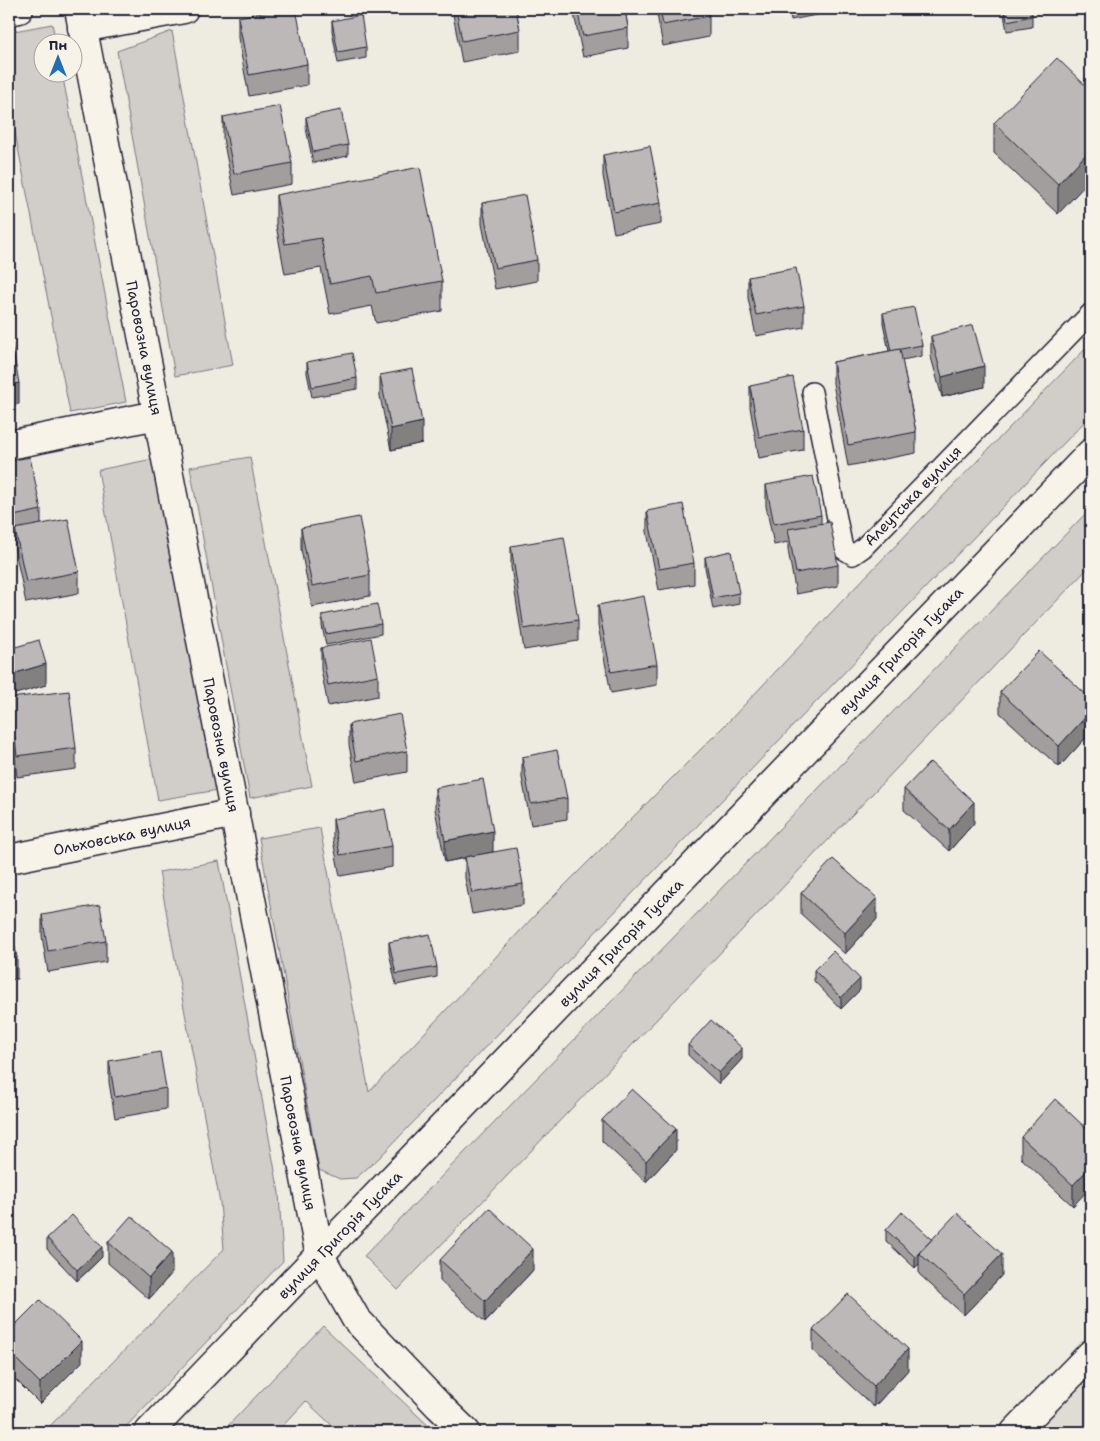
<svg xmlns="http://www.w3.org/2000/svg" width="1100" height="1441" font-family="'Shantell Sans',sans-serif">
<rect width="100%" height="100%" fill="#eeebe1"/>
<filter id="ink" filterUnits="userSpaceOnUse"><feTurbulence type="fractalNoise" baseFrequency=".02" numOctaves="2"/><feDisplacementMap in="SourceGraphic" scale="10" xChannelSelector="R" yChannelSelector="G"/><feConvolveMatrix kernelMatrix="1 2 1 2 8 2 1 2 1" color-interpolation-filters="sRGB"/></filter>
<g filter="url(#ink)">
<polygon fill="#dfdcd4" points="1091,1354 1091,1432 1015,1432"/>
<g fill="#d1cdc9" stroke="#7a7882">
<polygon points="52,24 56,42 42,42 42,72 62,73 126,402 70,413 9,102 9,32"/>
<polygon points="172,31 233,365 175,376 117,51"/>
<polygon points="1091,343 1091,415 379,1158 356,1178 340,1179 319,1170 259,838 320,828 369,1092 536,914 730,720 845,598"/>
<polygon points="250,457 312,786 250,798 190,467"/>
<polygon points="158,458 218,790 158,800 98,470"/>
<polygon points="1091,508 1091,565 398,1290 364,1256"/>
<polygon points="219,861 279,1193 283,1261 121,1432 44,1432 224,1249 220,1203 159,872"/>
<polygon points="323,1326 435,1432 339,1432 306,1401 277,1432 222,1432"/>
</g>
<g fill="none" stroke-linecap="round" stroke-linejoin="round">
<g stroke="#22223b" stroke-width="22">
<polyline id="lane" points="812,392 843,549 853,555 863,548 1091,313"/>
</g>
<g stroke="#22223b" stroke-width="31">
<g id="street">
<polyline points="79,9 320,1256 356,1319 439,1406 466,1432"/>
<polyline points="9,11 19,9"/>
<polyline points="82,28 184,9"/>
<polyline points="9,445 157,415"/>
<polyline points="9,859 235,813"/>
<polyline points="149,1432 1091,453"/>
<polyline points="1015,1432 1091,1354"/>
</g>
</g>
<use href="#lane" stroke="#f7f3e8" stroke-width="19"/>
<use href="#street" stroke="#f7f3e8" stroke-width="28"/>
</g>
<g fill="#a19e9d" stroke="#22223b">
<polygon points="452,9 516,9 520,30 520,51 462,62"/>
<polygon points="573,9 625,9 628,28 628,48 583,57"/>
<polygon points="656,9 708,9 709,16 709,37 663,46"/>
<polygon points="789,9 837,9 837,11 791,20"/>
<polygon points="1003,9 1031,9 1032,16 1032,27 1007,31"/>
<polygon points="238,17 307,64 307,85 249,96 238,38"/>
<polygon points="332,21 366,47 366,58 338,63 332,31"/>
<polygon points="1091,91 1058,214 994,153 994,123"/>
<polygon points="223,117 292,163 292,184 234,195 223,138"/>
<polygon points="306,117 348,145 348,156 313,163 306,128"/>
<polygon points="603,155 661,203 661,224 614,233 603,176"/>
<polygon points="276,195 442,281 442,311 376,323 372,306 330,314 321,268 285,274 276,225"/>
<polygon points="482,203 537,260 537,281 495,289 482,224"/>
<polygon points="748,277 804,306 804,327 756,336 748,298"/>
<polygon points="883,313 922,345 922,356 902,360 916,432 916,453 848,466 833,383 833,362 889,351 883,323"/>
<polygon points="931,336 984,387 942,397 931,357"/>
<polygon points="307,362 357,378 357,389 312,397 307,373"/>
<polygon points="380,375 422,443 391,450 380,396"/>
<polygon points="750,386 803,429 803,450 759,458 750,407"/>
<polygon points="9,461 41,510 41,524 79,572 79,593 26,603 15,550 15,536 9,538"/>
<polygon points="766,485 821,515 821,523 838,565 838,586 796,594 788,550 788,542 774,545 766,506"/>
<polygon points="647,511 694,563 694,584 659,590 647,532"/>
<polygon points="301,528 370,575 370,596 312,607 301,549"/>
<polygon points="511,546 578,620 578,641 524,650 511,567"/>
<polygon points="705,557 739,593 739,604 713,609 705,567"/>
<polygon points="598,605 657,664 657,685 611,693 598,626"/>
<polygon points="322,615 381,624 381,634 326,645 322,626"/>
<polygon points="321,648 378,675 378,696 328,706 321,669"/>
<polygon points="1000,692 1091,699 1091,732 1059,767 1000,713"/>
<polygon points="10,698 76,748 76,769 17,777 10,719"/>
<polygon points="349,724 407,751 407,772 356,782 349,745"/>
<polygon points="522,757 567,798 567,819 531,825 522,778"/>
<polygon points="435,788 523,884 523,905 472,914 465,878 465,858 445,862 435,809"/>
<polygon points="904,789 974,823 949,851 904,810"/>
<polygon points="333,819 392,846 392,867 340,876 333,840"/>
<polygon points="801,893 877,919 845,954 801,914"/>
<polygon points="42,915 106,941 106,962 48,972 42,936"/>
<polygon points="9,917 17,958 17,979 9,980"/>
<polygon points="389,942 437,967 437,977 396,985 389,952"/>
<polygon points="814,970 860,990 841,1009 814,981"/>
<polygon points="688,1045 742,1059 719,1084 688,1055"/>
<polygon points="109,1061 166,1088 166,1109 115,1118 109,1082"/>
<polygon points="602,1120 676,1150 646,1182 602,1141"/>
<polygon points="1091,1133 1073,1206 1021,1158 1021,1137"/>
<polygon points="886,1230 932,1239 1002,1275 964,1315 919,1274 919,1264 915,1268 886,1241"/>
<polygon points="47,1238 102,1257 77,1281 47,1249"/>
<polygon points="108,1242 172,1273 149,1299 108,1263"/>
<polygon points="440,1260 533,1270 485,1322 440,1281"/>
<polygon points="813,1330 908,1370 874,1407 813,1351"/>
<polygon points="9,1331 82,1362 40,1404 9,1373"/>
</g>
<g fill="#838180" stroke="#22223b">
<polygon points="1091,149 1091,179 1058,214 1058,184"/>
<polygon points="984,366 984,387 942,397 942,377"/>
<polygon points="19,383 19,404 9,406 9,385"/>
<polygon points="422,422 422,443 391,450 391,429"/>
<polygon points="46,664 46,685 9,696 9,675"/>
<polygon points="1091,711 1091,732 1059,767 1059,746"/>
<polygon points="974,802 974,823 949,851 949,830"/>
<polygon points="493,831 493,852 445,862 445,841"/>
<polygon points="877,898 877,919 845,954 845,933"/>
<polygon points="860,979 860,990 841,1009 841,998"/>
<polygon points="742,1048 742,1059 719,1084 719,1073"/>
<polygon points="676,1129 676,1150 646,1182 646,1161"/>
<polygon points="1091,1166 1091,1187 1073,1206 1073,1185"/>
<polygon points="102,1247 102,1257 77,1281 77,1270"/>
<polygon points="533,1249 533,1270 485,1322 485,1301"/>
<polygon points="172,1252 172,1273 149,1299 149,1278"/>
<polygon points="919,1253 919,1264 915,1268 915,1257"/>
<polygon points="1002,1254 1002,1275 964,1315 964,1294"/>
<polygon points="82,1341 82,1362 40,1404 40,1383"/>
<polygon points="908,1349 908,1370 874,1407 874,1386"/>
</g>
<g fill="#bbb8b7" stroke="#22223b">
<polygon points="281,9 296,9 307,64 249,75 238,17"/>
<polygon points="456,9 516,9 520,30 462,41"/>
<polygon points="577,9 625,9 628,28 583,36"/>
<polygon points="660,9 708,9 709,16 663,25"/>
<polygon points="1005,9 1031,9 1032,16 1007,21"/>
<polygon points="361,15 366,47 338,52 332,21"/>
<polygon points="1057,58 1091,91 1091,149 1058,184 994,123"/>
<polygon points="280,106 292,163 234,174 223,117"/>
<polygon points="341,110 348,145 313,152 306,117"/>
<polygon points="650,146 661,203 614,212 603,155"/>
<polygon points="420,167 442,281 376,293 372,276 330,284 321,238 285,244 276,195"/>
<polygon points="525,195 537,260 495,268 482,203"/>
<polygon points="796,268 804,306 756,315 748,277"/>
<polygon points="914,307 922,345 891,351 883,313"/>
<polygon points="973,325 984,366 942,377 931,336"/>
<polygon points="9,330 19,383 9,385"/>
<polygon points="900,349 916,432 848,445 833,362"/>
<polygon points="352,353 357,378 312,387 307,362"/>
<polygon points="412,369 422,422 391,429 380,375"/>
<polygon points="793,377 803,429 759,437 750,386"/>
<polygon points="30,457 41,510 9,517 9,461"/>
<polygon points="813,476 821,515 774,524 766,485"/>
<polygon points="683,504 694,563 659,569 647,511"/>
<polygon points="359,517 370,575 312,586 301,528"/>
<polygon points="68,519 79,572 26,582 15,529"/>
<polygon points="830,522 838,565 796,573 788,529"/>
<polygon points="564,537 578,620 524,629 511,546"/>
<polygon points="731,551 739,593 713,598 705,557"/>
<polygon points="644,596 657,664 611,672 598,605"/>
<polygon points="377,604 381,624 326,634 322,615"/>
<polygon points="371,638 378,675 328,685 321,648"/>
<polygon points="39,640 46,664 9,675 9,649"/>
<polygon points="1039,651 1091,699 1091,711 1059,746 1000,692"/>
<polygon points="69,691 76,748 17,756 10,698"/>
<polygon points="400,714 407,751 356,761 349,724"/>
<polygon points="557,750 567,798 531,804 522,757"/>
<polygon points="930,762 974,802 949,830 904,789"/>
<polygon points="483,779 493,831 445,841 435,788"/>
<polygon points="385,809 392,846 340,855 333,819"/>
<polygon points="516,848 523,884 472,893 465,857"/>
<polygon points="833,859 877,898 845,933 801,893"/>
<polygon points="100,905 106,941 48,951 42,915"/>
<polygon points="9,917 17,958 9,959"/>
<polygon points="430,934 437,967 396,974 389,942"/>
<polygon points="833,951 860,979 841,998 814,970"/>
<polygon points="711,1020 742,1048 719,1073 688,1045"/>
<polygon points="160,1052 166,1088 115,1097 109,1061"/>
<polygon points="632,1089 676,1129 646,1161 602,1120"/>
<polygon points="1055,1099 1091,1133 1091,1166 1073,1185 1021,1137"/>
<polygon points="489,1208 533,1249 485,1301 440,1260"/>
<polygon points="902,1212 932,1239 915,1257 886,1230"/>
<polygon points="957,1213 1002,1254 964,1294 919,1253"/>
<polygon points="72,1215 102,1247 77,1270 47,1238"/>
<polygon points="131,1216 172,1252 149,1278 108,1242"/>
<polygon points="848,1294 908,1349 874,1386 813,1330"/>
<polygon points="40,1300 82,1341 40,1383 9,1352 9,1331"/>
</g>
</g>
<g text-anchor="middle" dominant-baseline="central" stroke-width="4.5" stroke-linejoin="round" paint-order="stroke">
<g font-size="15" fill="#22223b" stroke="#f7f3e8">
<text transform="translate(144 348) rotate(79)">Паровозна вулиця</text>
<text transform="translate(913 496) rotate(-46)">Алеутська вулиця</text>
<text transform="translate(901 651) rotate(-46)">вулиця Григорія Гусака</text>
<text transform="translate(221 745) rotate(79)">Паровозна вулиця</text>
<text transform="translate(122 836) rotate(-12)">Ольховська вулиця</text>
<text transform="translate(621 943) rotate(-46)">вулиця Григорія Гусака</text>
<text transform="translate(298 1143) rotate(79)">Паровозна вулиця</text>
<text transform="translate(340 1235) rotate(-46)">вулиця Григорія Гусака</text>
</g>
</g>
<rect width="1100" height="1441" fill="none" stroke="#f7f3e8" stroke-width="30"/>
<rect x="15" y="15" width="1070" height="1411" fill="none" stroke="#22223b" stroke-width="2" filter="url(#ink)"/>
<g transform="translate(58 58)"><circle r="24" fill="#f7f3e8" stroke="#a29fa3"/>
<path d="M0-4L9 19L0 12L-9 19Z" fill="#1f6fb2"/>
<text y="-8" font-size="14" font-weight="bold" text-anchor="middle" fill="#22223b">Пн</text>
</g>
</svg>
